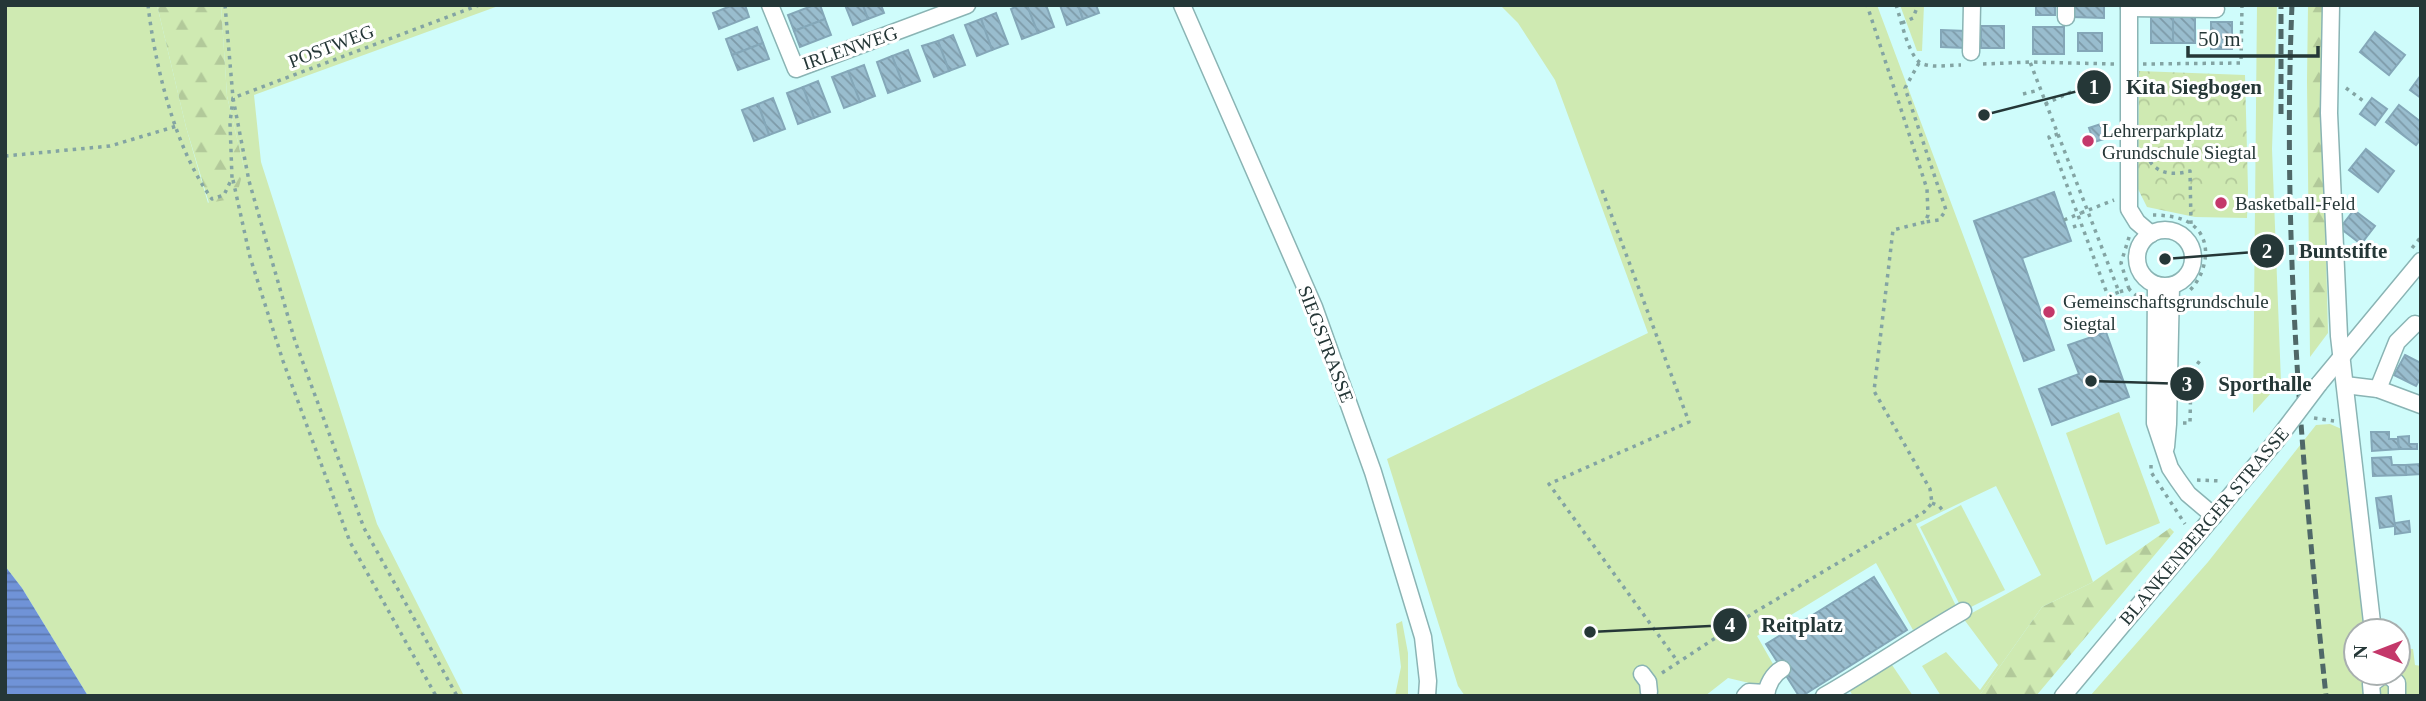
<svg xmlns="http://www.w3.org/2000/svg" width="2426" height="701" font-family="Georgia,serif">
<defs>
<pattern id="forest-firs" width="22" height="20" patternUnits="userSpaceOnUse" patternTransform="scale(1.75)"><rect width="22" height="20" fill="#cfeab2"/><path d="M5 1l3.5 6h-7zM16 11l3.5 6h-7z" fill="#b2c99a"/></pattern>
<pattern id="park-crowns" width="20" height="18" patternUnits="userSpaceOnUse" patternTransform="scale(1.75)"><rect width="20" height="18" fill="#cfeab2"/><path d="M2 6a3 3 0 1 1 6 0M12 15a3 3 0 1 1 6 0" fill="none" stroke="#b2c99a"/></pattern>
<pattern id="water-rules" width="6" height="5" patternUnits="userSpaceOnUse" patternTransform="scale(1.75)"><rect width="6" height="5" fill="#7093d7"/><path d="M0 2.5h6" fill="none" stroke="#5c79af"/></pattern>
<pattern id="building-back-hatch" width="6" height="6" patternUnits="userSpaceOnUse" patternTransform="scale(1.75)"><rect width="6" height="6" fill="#99bdce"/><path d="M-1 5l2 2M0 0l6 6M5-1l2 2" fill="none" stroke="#7d9aa8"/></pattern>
</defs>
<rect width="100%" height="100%" fill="#cffcfb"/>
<g fill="#cfeab2">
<polygon points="5,5 157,5 186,127 208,203 244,168 227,96 221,5 501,5 254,95 261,162 377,524 464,696 88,696 22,588 5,566"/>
<polygon points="1500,5 1877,5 2093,582 2042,607 1979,696 1941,696 1922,666 1946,652 1980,690 1998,665 1963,618 2041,575 1996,486 1916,524 1956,606 1913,630 1876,563 1757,636 1773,664 1762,686 1728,678 1705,696 1465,696 1458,686 1387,459 1648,333 1555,80 1518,23"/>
<polygon points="1900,5 1924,5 1922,51 1917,51"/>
<polygon points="2257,5 2277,5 2272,149 2281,382 2253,413"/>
<polygon points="2195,188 2248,189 2247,218 2195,217"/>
<polygon points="2119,412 2160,523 2106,545 2066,433"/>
<polygon points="2330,424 2344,430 2364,631 2356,631 2356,673 2398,673 2398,648 2413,649 2415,665 2421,666 2421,696 2090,696 2208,562 2316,425"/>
<polygon points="1961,505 2005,590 1963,611 1920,527"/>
<polygon points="1402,621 1408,653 1408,696 1395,696 1401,667 1396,624"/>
<polygon points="1890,662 1913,696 1853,696 1847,686"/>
</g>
<g fill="url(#forest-firs)">
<polygon points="157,5 221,5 227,96 244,168 236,198 209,203 186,127"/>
<polygon points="2308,5 2325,5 2322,100 2328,333 2310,357 2307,81"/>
<polygon points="2170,528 2174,532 2036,696 1979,696 2042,607 2093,582"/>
</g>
<polygon fill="url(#park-crowns)" points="2139,71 2245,75 2248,189 2196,189 2195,217 2147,207 2138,189"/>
<polygon fill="url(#water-rules)" points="5,566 22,588 88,696 5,696"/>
<g fill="url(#building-back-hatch)" stroke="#84a7b8" stroke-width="2">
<polygon points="733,5 745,5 749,17 719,29 713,13"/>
<polygon points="814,5 820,5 825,19 794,31 788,15"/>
<polygon points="845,5 863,5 868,19 853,25"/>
<polygon points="863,5 881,5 884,13 868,19"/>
<polygon points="1019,5 1027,5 1038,33 1022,39 1011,9"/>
<polygon points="1027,5 1046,5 1054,27 1038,33"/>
<polygon points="1060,5 1078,5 1083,19 1067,25"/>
<polygon points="1078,5 1096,5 1099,13 1083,19"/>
<rect x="2036" y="5" width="19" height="10"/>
<polygon points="2073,5 2104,5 2104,18 2072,17"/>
<polygon points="996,13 1008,44 992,50 981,19"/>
<rect x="2151" y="17" width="22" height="26"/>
<rect x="2173" y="17" width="22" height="26"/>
<polygon points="825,19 831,35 800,47 794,31"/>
<polygon points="981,19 992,50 977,56 965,25"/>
<rect x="2211" y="22" width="21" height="27"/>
<rect x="1981" y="26" width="23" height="22"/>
<polygon points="757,27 763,43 732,55 726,39"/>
<rect x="2033" y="27" width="31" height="27"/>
<polygon points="1941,30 1966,31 1966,48 1941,47"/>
<polygon points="2375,32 2405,55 2389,75 2360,52"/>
<rect x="2078" y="33" width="24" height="18"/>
<polygon points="953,35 965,65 949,71 938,41"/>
<polygon points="938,41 949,71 934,77 922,46"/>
<polygon points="763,43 769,59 738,70 732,55"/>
<polygon points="908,50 920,81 904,87 892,56"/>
<polygon points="892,56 904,87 888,93 877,62"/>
<polygon points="864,65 875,96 860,102 848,71"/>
<polygon points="848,71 860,102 844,108 832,77"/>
<polygon points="2421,75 2421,98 2410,90"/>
<polygon points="818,81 830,112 814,118 803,87"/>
<polygon points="803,87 814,118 798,124 787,93"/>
<polygon points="773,98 785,129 769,135 758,104"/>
<polygon points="2372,98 2387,109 2375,125 2360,114"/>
<polygon points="758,104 769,135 754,141 742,110"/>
<polygon points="2399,105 2421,122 2421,139 2416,145 2386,122"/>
<polygon points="2101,124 2107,138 2094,142 2089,128"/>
<polygon points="2366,149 2394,171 2378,192 2349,170"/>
<polygon points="2054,192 2071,241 2022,258 2054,350 2024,361 1974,221"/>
<polygon points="2354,210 2375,226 2361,244 2340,228"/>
<polygon points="2106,332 2129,397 2052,425 2039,389 2079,374 2068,345"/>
<polygon points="2405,355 2421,363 2421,377 2416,386 2394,375"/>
<polygon points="2371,432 2389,432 2389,439 2398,439 2399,449 2372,451"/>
<polygon points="2409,436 2409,444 2417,444 2417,449 2399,449 2398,437"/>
<polygon points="2391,457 2392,465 2406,465 2406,475 2373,476 2372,458"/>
<polygon points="2421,464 2421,474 2406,475 2406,465"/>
<polygon points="2391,496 2395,526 2380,528 2376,498"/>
<polygon points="2409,521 2410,532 2395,534 2395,523"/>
<polygon points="1874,577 1907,630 1802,696 1799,696 1766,644"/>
</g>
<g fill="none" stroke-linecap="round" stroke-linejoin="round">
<g stroke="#8ab4b4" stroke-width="19">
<g id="minor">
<polyline points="770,5 796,69 967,5"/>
<polyline points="1182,5 1314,307 1373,472 1423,637 1428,681 1427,696"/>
<polyline points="2129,5 2129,209 2137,222 2151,234"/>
<polyline points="2331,5 2329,113 2339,336 2373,631"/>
<polyline points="2129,8 2216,9"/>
<polyline points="2066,17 2066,5"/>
<polyline points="1971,52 1972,5"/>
<circle cx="2165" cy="258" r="28"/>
<polyline points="2156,285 2155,423 2170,468 2178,480 2188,494 2214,516"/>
<polyline points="2319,384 2421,261"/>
<polyline points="2345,385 2378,389 2421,405"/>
<polyline points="2378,389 2397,342 2415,324"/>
<polyline points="2166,447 2168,424 2171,286"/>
<polyline points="1642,674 1648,682 1649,692"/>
<polyline points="1745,696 1749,692 1766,693"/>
<path d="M1766 696C1767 685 1773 674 1782 669"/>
<path d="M1824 696C1871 669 1916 638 1963 611"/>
<polyline points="2063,696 2276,441"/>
<polyline points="2372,696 2371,684 2383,675 2391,677 2397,683 2397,696"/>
</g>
</g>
<g stroke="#83a4a3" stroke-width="3.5" stroke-dasharray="3.5 5" stroke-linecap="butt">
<path d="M148 5C155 66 175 149 212 199L224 195 232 178 230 123 233 98 479 5"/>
<polyline points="225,5 233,98 249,181 295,341 364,528 457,696"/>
<path d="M1896 5C1901 19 1909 60 1923 64 1935 68 1949 65 1961 65"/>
<polyline points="1902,23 1913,18 1918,5"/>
<polyline points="1919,63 1905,88 1946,210 1939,220 1925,222"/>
<polyline points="1983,64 2030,62"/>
<polyline points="2114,64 2030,62 2119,292 2129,289 2140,299"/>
<polyline points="2143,64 2241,63 2242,5"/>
<polyline points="2346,88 2366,103"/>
<polyline points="2023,94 2039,90"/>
<polyline points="2045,104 2084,86 2112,86"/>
<polyline points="2058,134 2049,137 2108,296 2119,292"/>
<path d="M2146 154C2154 174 2171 176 2190 171L2191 224"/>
<polyline points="5,156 110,146 177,126"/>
<polyline points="233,180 250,257 283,361 350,542 436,696"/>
<polyline points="1602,190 1689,422 1549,484 1678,662"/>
<polyline points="2081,213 2114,200"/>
<path d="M2153 215C2164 215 2183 217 2191 224 2215 240 2206 276 2188 292"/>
<polyline points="2073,227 2081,224"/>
<polyline points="2412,248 2421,237"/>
<polyline points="2129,289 2121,263 2130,234"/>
<polyline points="2314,418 2334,421"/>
<polyline points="2183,423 2190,423 2191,373 2201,359"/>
<polyline points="2151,465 2151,472 2185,524"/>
<polyline points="2197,480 2221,481"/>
<polyline points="1932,503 1939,506 1945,513"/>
<polyline points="1662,673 1755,612 1924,512 1932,503 1930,489 1874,391 1893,230 1925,222 1928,215 1927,189 1867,5"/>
</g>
<use href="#minor" stroke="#fff" stroke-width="16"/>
<g stroke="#4f6868" stroke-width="5" stroke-dasharray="10 5" stroke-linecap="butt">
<path d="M2292 5C2282 236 2302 467 2326 696"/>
<polyline points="2281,114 2281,5"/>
</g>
<g stroke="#8ab4b4" stroke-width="19" stroke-linecap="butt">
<polyline id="minor-bridge" points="2276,441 2319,384"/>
</g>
<polyline stroke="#83a4a3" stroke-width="3.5" stroke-dasharray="3.5 5" stroke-linecap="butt" points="2064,220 2081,213"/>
<use href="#minor-bridge" stroke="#fff" stroke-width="16"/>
</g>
<g fill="#c4386a" stroke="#fff" stroke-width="2.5">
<circle cx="2088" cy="141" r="7"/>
<circle cx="2221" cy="203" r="7"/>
<circle cx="2049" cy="312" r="7"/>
</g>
<g text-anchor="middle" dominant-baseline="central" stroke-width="6" stroke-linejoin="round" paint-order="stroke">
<g font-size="19" fill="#253737" stroke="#fff">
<text transform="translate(331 46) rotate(-21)">POSTWEG</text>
<text transform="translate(850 48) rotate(-19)">IRLENWEG</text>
<text transform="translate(1326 344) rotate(69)">SIEGSTRASSE</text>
<text transform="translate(2204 526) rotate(-50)">BLANKENBERGER STRASSE</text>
</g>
<g font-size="19" fill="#253737" stroke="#fff" text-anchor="start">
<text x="2102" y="130">Lehrerparkplatz<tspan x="2102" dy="22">Grundschule Siegtal</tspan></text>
<text x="2235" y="203">Basketball-Feld</text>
<text x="2063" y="301">Gemeinschaftsgrundschule<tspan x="2063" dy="22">Siegtal</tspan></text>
</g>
</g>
<path fill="none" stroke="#253737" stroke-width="2.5" d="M1984 115L2094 87M2165 259L2267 251M2091 381L2187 384M1590 632L1730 625"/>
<g fill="#253737" stroke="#fff" stroke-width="2.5">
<circle cx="1984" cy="115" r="7"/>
<circle cx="2165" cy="259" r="7"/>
<circle cx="2091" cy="381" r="7"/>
<circle cx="1590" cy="632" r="7"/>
<circle cx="2094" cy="87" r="18"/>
<circle cx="2267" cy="251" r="18"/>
<circle cx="2187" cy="384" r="18"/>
<circle cx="1730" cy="625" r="18"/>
</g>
<g font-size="21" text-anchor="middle" font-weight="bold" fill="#fff">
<text x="2094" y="94">1</text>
<text x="2267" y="258">2</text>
<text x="2187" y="391">3</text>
<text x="1730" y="632">4</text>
</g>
<g font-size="21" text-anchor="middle" font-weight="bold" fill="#253737" stroke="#fff" stroke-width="6" stroke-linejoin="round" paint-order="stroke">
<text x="2194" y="94">Kita Siegbogen</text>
<text x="2343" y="258">Buntstifte</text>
<text x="2265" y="391">Sporthalle</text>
<text x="1802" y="632">Reitplatz</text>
</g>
<rect width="2426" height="701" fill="none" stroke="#253737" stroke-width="14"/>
<g transform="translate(2377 652) rotate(270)"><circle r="33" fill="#ffffff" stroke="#a8afaf" stroke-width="2"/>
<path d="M0-5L12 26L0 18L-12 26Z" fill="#c4386a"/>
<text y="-10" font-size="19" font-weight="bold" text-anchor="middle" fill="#253737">N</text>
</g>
<path d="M2188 46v10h130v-10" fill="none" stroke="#253737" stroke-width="3.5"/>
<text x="2198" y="46" font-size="21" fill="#253737" stroke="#ffffff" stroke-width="5" paint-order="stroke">50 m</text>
</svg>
